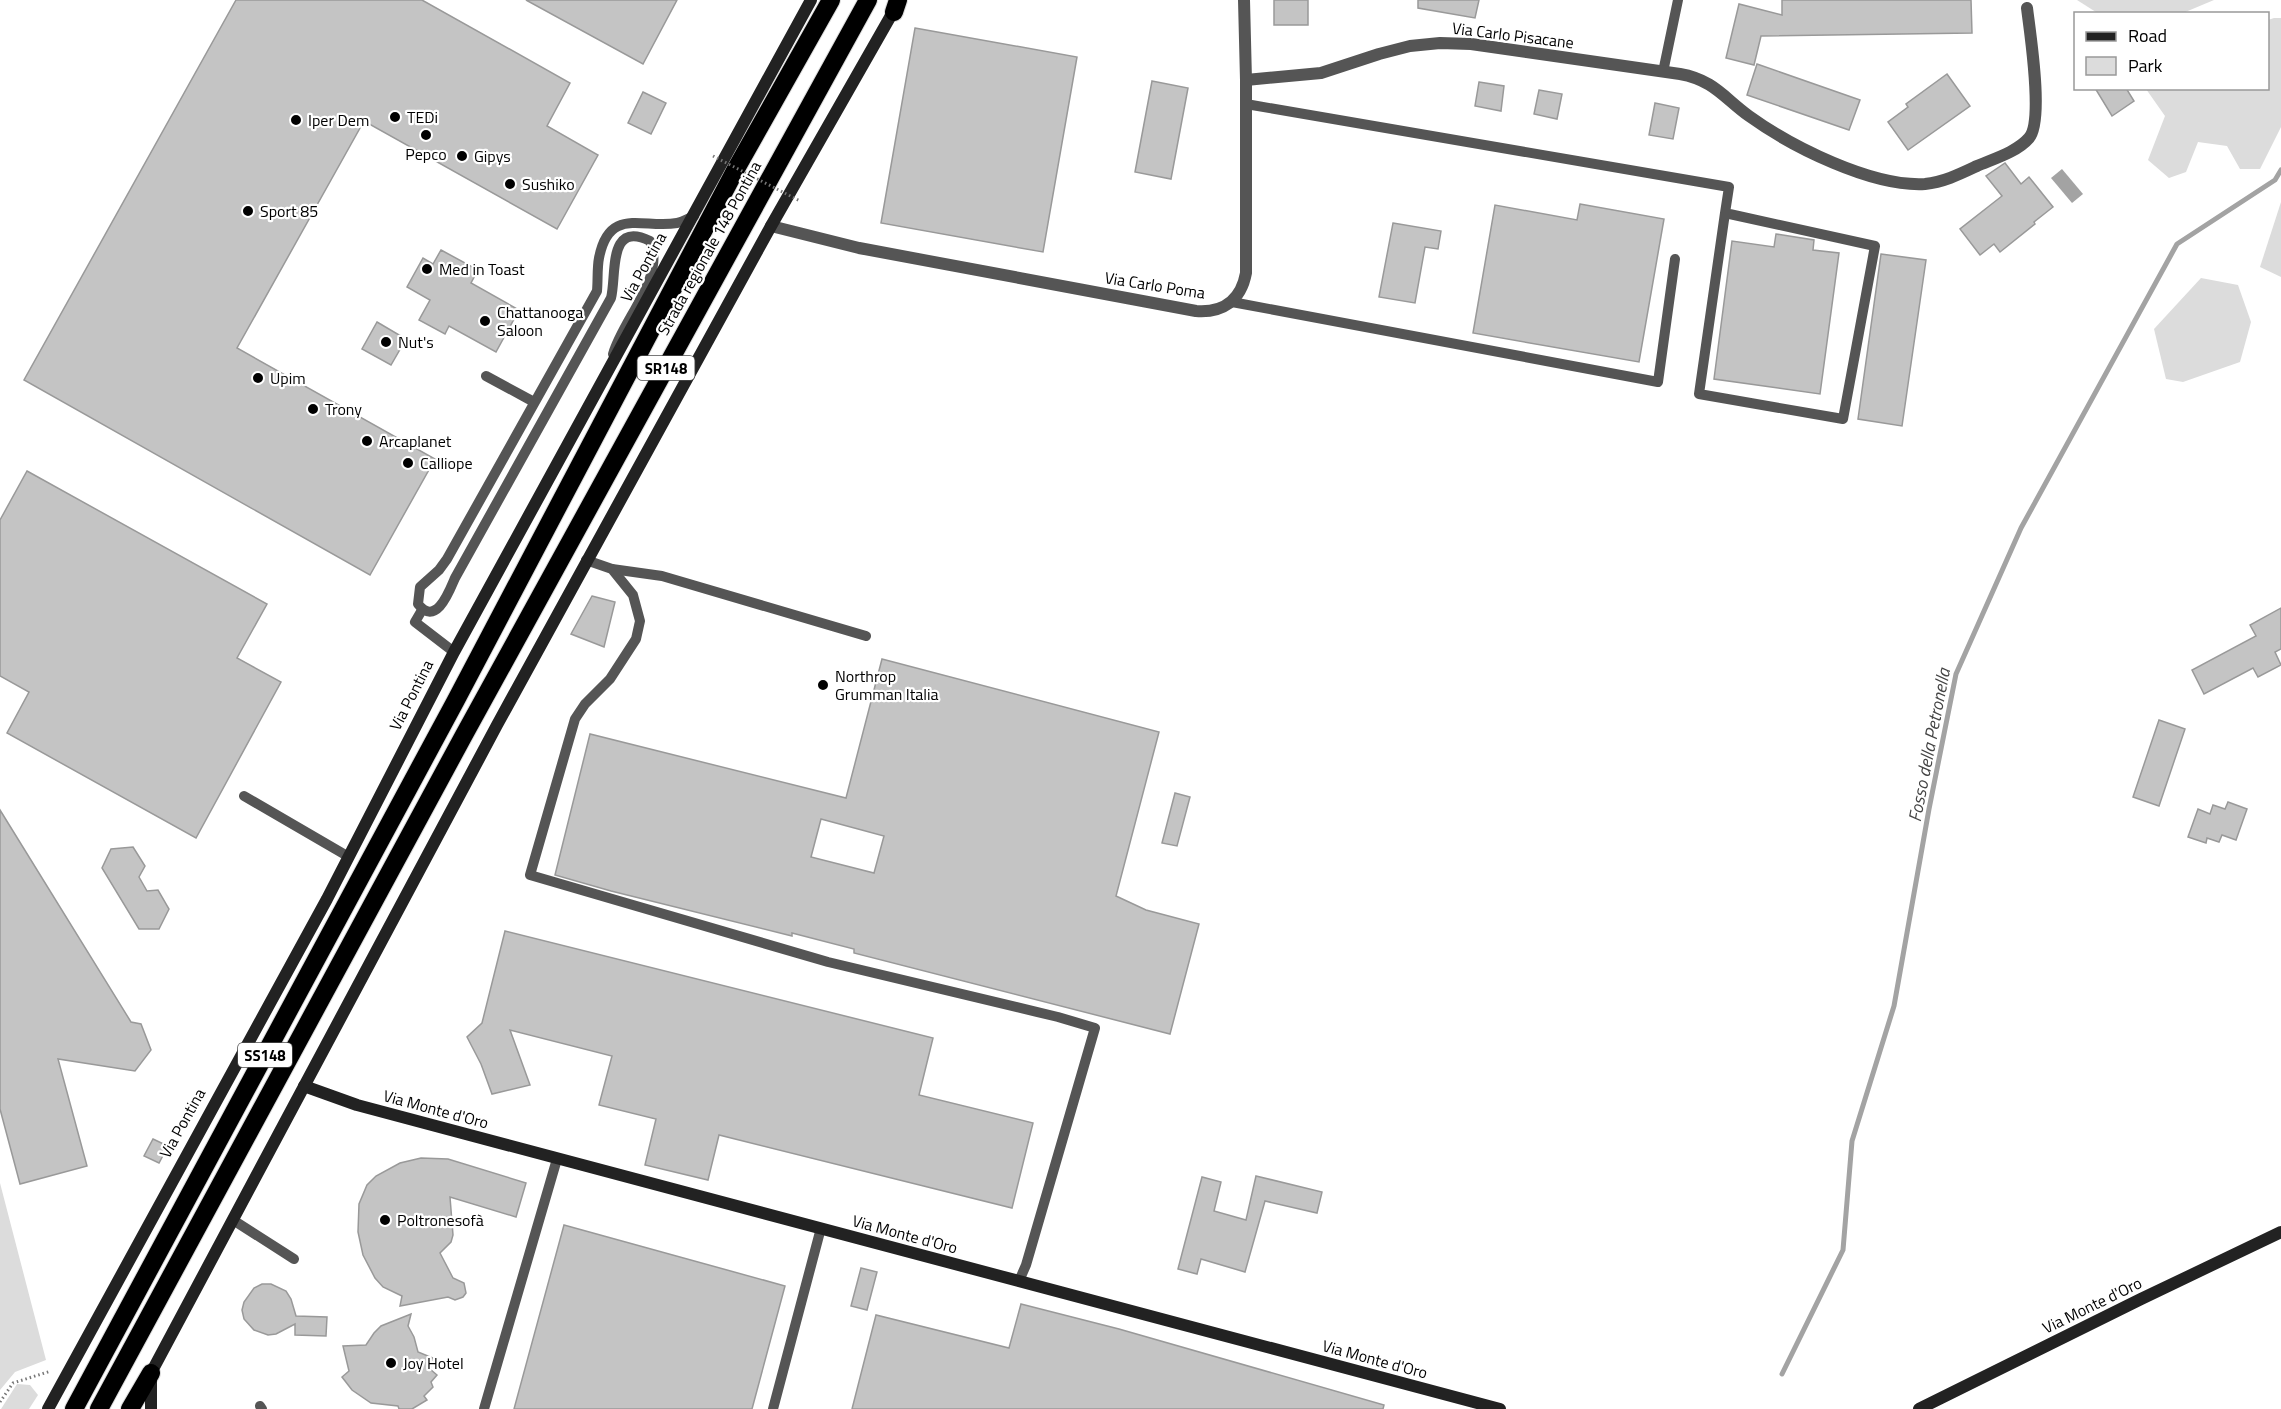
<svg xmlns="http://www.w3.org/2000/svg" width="2281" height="1409" font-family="'Titillium Web',sans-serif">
<rect width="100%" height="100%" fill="#fff"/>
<g fill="#dcdcdc">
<polygon points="2077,0 2214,0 2183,13 2099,14"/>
<polygon points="2274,18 2281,18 2281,127 2260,169 2240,169 2227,146 2198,142 2186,172 2169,178 2148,160 2165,116 2146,89 2268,88 2268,20"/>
<polygon points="2281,202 2281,277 2260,267"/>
<polygon points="2201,278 2238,285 2251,322 2240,362 2183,382 2166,379 2154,329"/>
<polygon points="0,1183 46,1360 15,1372 0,1390"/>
<polygon points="17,1384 30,1385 38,1395 29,1409 1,1409"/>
</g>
<polygon fill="#a3a3a3" points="2062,169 2083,194 2072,203 2051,178"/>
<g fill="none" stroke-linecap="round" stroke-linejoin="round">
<polyline stroke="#a3a3a3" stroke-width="5" points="1782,1374 1843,1250 1852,1141 1894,1006 1929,809 1956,674 2021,528 2177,244 2275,180 2281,170"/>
</g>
<g fill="#c4c4c4" stroke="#999" stroke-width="1.5" fill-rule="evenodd">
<polygon points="236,0 422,0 570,83 547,126 598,155 557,229 364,121 237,348 435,459 370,575 24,380"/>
<polygon points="526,0 677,0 643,64"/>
<rect x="1274" y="0" width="34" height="25"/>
<polygon points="1418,0 1479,0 1475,18 1418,8"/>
<polygon points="1782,0 1971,0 1972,33 1761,36 1754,65 1726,58 1739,4 1782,15"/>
<polygon points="915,28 1077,57 1043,252 881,223"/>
<polygon points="1757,64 1860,100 1849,130 1747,95"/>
<polygon points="1947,74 1970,106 1908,150 1888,122 1908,107 1906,104"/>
<polygon points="1152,81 1188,88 1171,179 1135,172"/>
<polygon points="1479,82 1504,86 1501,111 1475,106"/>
<polygon points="2095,88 2126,88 2134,101 2112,116"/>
<polygon points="1539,90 1562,94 1557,119 1534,114"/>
<polygon points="643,92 666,103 651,134 628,123"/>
<polygon points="1655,103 1679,108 1673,139 1649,135"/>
<polygon points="2005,163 2021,184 2029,177 2053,207 2034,222 2035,224 2000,252 1994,244 1980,255 1960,229 2002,196 1986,176"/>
<polygon points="1580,204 1664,219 1639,362 1473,333 1495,205 1577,220"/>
<polygon points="1393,223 1441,231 1438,249 1425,247 1415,303 1379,297"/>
<polygon points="1776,234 1814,240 1813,250 1839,253 1820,394 1714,379 1732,241 1774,247"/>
<polygon points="441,250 478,270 471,283 519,310 496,352 449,326 445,334 419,320 430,300 407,287 423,258 433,264"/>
<polygon points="1881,254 1926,260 1902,426 1858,419"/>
<polygon points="377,322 406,339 391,365 362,349"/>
<polygon points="27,471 267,604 237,658 281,682 196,838 7,733 29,692 0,676 0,520"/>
<polygon points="592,596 615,602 604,647 571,634"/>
<polygon points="2281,608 2281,649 2275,652 2281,665 2258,677 2253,668 2204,694 2192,670 2256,636 2250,625"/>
<path d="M882 659 1159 732 1116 896 1146 910 1199 924 1170 1034 854 953V949L792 933V936L611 891 555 875 590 734 846 798ZM821 819 884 836 874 873 811 857Z"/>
<polygon points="2159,720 2185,729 2159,806 2133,797"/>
<polygon points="1175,793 1190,797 1177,846 1162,843"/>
<polygon points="2228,802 2247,809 2236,840 2222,835 2219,842 2207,838 2206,843 2188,837 2198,809 2210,814 2213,805 2225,809"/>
<polygon points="0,810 131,1022 141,1024 151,1050 135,1071 58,1059 87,1166 20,1184 0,1109"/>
<polygon points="133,847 145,866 139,877 147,891 158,890 169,909 159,929 139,929 102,868 111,849"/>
<polygon points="505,931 933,1038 919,1095 1033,1123 1012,1208 719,1135 708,1180 645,1165 656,1119 599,1105 612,1056 510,1030 530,1085 492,1094 481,1064 467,1037 482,1023"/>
<polygon points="153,1139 168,1146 159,1163 144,1156"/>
<polygon points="421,1158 448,1159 526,1183 516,1217 450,1197 453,1235 451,1242 440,1253 453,1278 464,1283 466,1293 463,1297 455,1300 448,1297 400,1306 402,1296 383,1287 375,1278 363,1255 358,1232 359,1204 367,1185 376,1176 400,1163"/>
<polygon points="1256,1176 1322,1192 1317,1213 1265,1201 1245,1272 1201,1259 1197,1274 1178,1269 1202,1177 1221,1182 1214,1211 1246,1220"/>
<polygon points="564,1225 785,1286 752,1409 514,1409"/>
<polygon points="861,1268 877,1272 867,1310 851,1306"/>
<polygon points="262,1284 271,1284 286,1291 291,1299 296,1316 327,1317 326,1336 295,1335 295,1324 276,1334 268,1335 254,1330 244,1319 242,1310 244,1302 254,1288"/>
<polygon points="1021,1304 1119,1329 1384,1405 1383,1409 852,1409 876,1315 1009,1348"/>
<polygon points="411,1314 408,1326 414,1337 418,1352 435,1359 430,1369 437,1375 431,1382 433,1387 424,1396 427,1400 412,1409 399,1409 398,1406 371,1403 352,1390 342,1377 349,1371 343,1346 366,1345 374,1333 381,1326"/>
</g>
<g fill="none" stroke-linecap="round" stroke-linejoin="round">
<g stroke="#dbdbdb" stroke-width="20">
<g id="highway">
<polyline points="894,12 898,0"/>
<polyline points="74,1409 455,702 737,167 831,0"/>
<polyline points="99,1409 464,735 868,0"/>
<polyline points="130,1409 151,1373"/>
</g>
</g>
<polyline stroke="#777" stroke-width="3" stroke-dasharray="1.5 3" stroke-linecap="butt" points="0,1402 13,1383 51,1371"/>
<g stroke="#555" stroke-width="10">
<polyline points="1663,72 1678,0"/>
<polyline points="1246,104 1729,187 1725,213 1875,246 1843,419 1699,394 1725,213"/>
<polyline points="1232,302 1658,382 1675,259"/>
<path d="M613 354C623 319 666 277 650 241 607 220 617 275 611 298L455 578C449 592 436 627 418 604L420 587 439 570 447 559 597 291C598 280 597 268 599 258 609 206 643 229 677 223 683 222 689 218 694 216"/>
<polyline points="486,376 534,402"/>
<polyline points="586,560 612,569 633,595 640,621 636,639 610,679 585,704 575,719 530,875 828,962 1058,1017 1095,1028 1026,1265 1019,1281"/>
<polyline points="612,569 662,576 866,636"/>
<polyline points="422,610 415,622 454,652"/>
<polyline points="244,796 349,857"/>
<polyline points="233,1220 294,1259"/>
<polyline points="260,1406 262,1409"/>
<polyline points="484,1409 557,1159"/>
<polyline points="773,1409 821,1228"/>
</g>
<g stroke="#555" stroke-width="12">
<path d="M1246 80 1321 73 1379 54 1410 46 1440 43 1471 44 1680 74C1714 80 1724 98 1749 116 1792 147 1872 187 1925 184 1944 182 1960 174 1977 166 1993 159 2017 152 2029 138 2044 121 2030 33 2027 8"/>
<path d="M771 226 859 248 1196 311C1223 313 1241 300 1246 273V80L1244 0"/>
</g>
<g stroke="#222" stroke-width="12">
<polyline points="304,1086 357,1105 1500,1409"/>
<polyline points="48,1409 327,899 454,652 811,0"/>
<polyline points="151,1409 151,1373 497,725 771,226 897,5"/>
<polyline points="1919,1409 2141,1299 2281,1232"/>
</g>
<use href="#highway" stroke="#000" stroke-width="18"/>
<polyline stroke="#777" stroke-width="3" stroke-dasharray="1.5 3" stroke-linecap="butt" points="713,156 800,201"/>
</g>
<g fill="#000" stroke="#fff" stroke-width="2">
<circle cx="395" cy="117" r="6"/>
<circle cx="296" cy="120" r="6"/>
<circle cx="426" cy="135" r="6"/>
<circle cx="462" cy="156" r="6"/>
<circle cx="510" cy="184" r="6"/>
<circle cx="248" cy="211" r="6"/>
<circle cx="427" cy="269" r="6"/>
<circle cx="485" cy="321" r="6"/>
<circle cx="386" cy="342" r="6"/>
<circle cx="258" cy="378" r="6"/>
<circle cx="313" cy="409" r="6"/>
<circle cx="367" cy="441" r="6"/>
<circle cx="408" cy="463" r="6"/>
<circle cx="823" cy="685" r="6"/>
<circle cx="385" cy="1220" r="6"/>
<circle cx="391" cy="1363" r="6"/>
</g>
<g text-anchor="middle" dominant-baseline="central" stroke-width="4.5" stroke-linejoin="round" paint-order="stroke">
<g fill="#fff" stroke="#4c4c4c" stroke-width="1.5">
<rect x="637.5" y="356" width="57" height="24" rx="4.5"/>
<rect x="238" y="1043" width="54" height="24" rx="4.5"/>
</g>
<g font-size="15" font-weight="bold" fill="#000">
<text x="666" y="368">SR148</text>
<text x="265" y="1055">SS148</text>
</g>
<g font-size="16" fill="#000" stroke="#fff">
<text transform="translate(1513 35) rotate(7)">Via Carlo Pisacane</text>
<text transform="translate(709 248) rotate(-61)">Strada regionale 148 Pontina</text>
<text transform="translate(643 267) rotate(-61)">Via Pontina</text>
<text transform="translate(1155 285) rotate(9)">Via Carlo Poma</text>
<text transform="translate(411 695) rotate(-63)">Via Pontina</text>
<text transform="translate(436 1109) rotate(15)">Via Monte d'Oro</text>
<text transform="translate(182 1123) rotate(-61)">Via Pontina</text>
<text transform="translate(905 1234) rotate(15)">Via Monte d'Oro</text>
<text transform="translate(2092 1305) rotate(-26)">Via Monte d'Oro</text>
<text transform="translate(1375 1359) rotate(15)">Via Monte d'Oro</text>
</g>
<g font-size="16" fill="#000" stroke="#fff" text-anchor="start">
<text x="407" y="117">TEDi</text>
<text x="308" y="120">Iper Dem</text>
<text x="426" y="154" text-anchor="middle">Pepco</text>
<text x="474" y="156">Gipys</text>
<text x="522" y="184">Sushiko</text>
<text x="260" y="211">Sport 85</text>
<text x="439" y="269">Med in Toast</text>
<text x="497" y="312">Chattanooga<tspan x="497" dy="18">Saloon</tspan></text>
<text x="398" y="342">Nut's</text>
<text x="270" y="378">Upim</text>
<text x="325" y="409">Trony</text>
<text x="379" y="441">Arcaplanet</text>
<text x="420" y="463">Calliope</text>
<text x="835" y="676">Northrop<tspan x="835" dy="18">Grumman Italia</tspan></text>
<text x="397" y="1220">Poltronesofà</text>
<text x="403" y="1363">Joy Hotel</text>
</g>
<g font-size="18" font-style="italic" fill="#444" stroke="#fff">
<text transform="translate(1929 745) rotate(-79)">Fosso della Petronella</text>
</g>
</g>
<rect x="2074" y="12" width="195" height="78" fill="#ffffff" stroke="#999999" stroke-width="1.5"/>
<rect x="2086" y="32" width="30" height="9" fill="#222222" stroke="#999999" stroke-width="1.5"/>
<text x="2128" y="42" font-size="18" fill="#000000">Road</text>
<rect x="2086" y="57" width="30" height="18" fill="#dcdcdc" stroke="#999999" stroke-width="1.5"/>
<text x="2128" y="72" font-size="18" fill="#000000">Park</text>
</svg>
